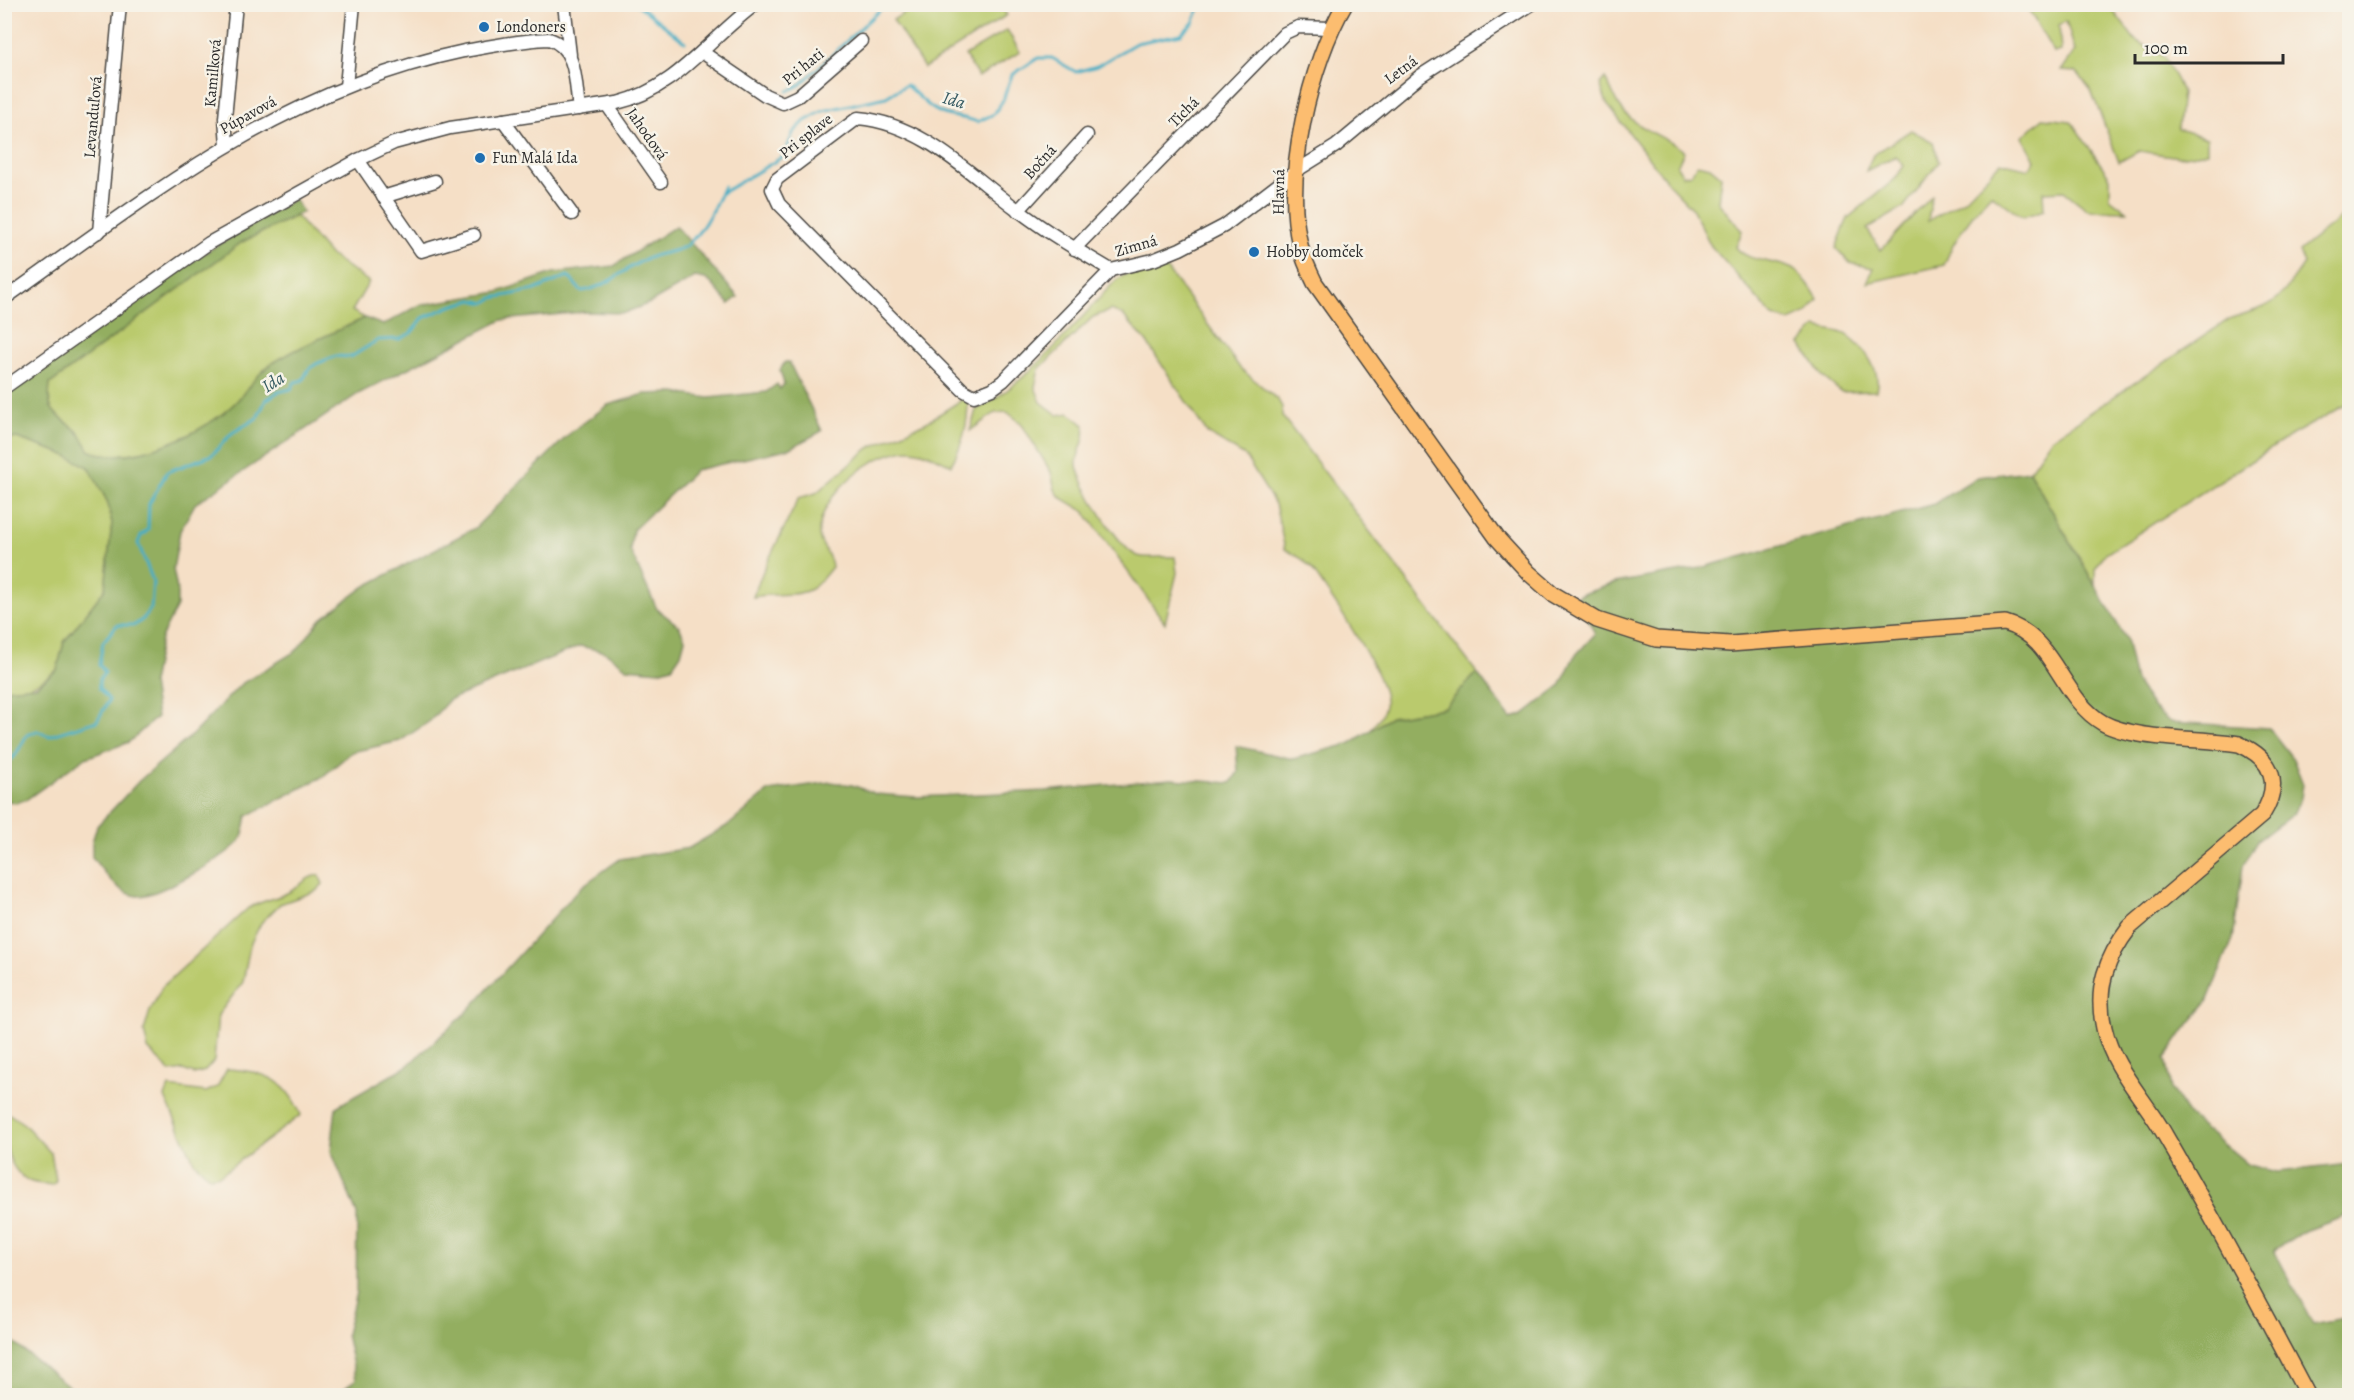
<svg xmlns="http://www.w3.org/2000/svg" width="2354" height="1400" font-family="Alegreya,serif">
<rect width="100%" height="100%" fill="#f7f3e8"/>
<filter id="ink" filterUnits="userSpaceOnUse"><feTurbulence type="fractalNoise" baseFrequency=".0167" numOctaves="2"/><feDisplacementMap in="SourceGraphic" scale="12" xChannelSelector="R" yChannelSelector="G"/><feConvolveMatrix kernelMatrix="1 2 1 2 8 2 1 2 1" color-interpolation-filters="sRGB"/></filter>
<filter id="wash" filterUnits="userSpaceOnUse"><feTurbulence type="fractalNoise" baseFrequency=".008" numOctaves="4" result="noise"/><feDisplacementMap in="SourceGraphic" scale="24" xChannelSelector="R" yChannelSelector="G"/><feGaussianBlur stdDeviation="1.35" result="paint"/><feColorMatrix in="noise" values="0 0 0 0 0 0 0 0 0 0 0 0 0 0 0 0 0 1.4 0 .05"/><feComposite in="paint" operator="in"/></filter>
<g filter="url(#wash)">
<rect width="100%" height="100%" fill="#f5dfc6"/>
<g fill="#baca6d" stroke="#727a4c" stroke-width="1.5">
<polygon points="918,4 1000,5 1007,15 924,68 893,20"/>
<polygon points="2026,5 2109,5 2135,40 2163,56 2176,79 2182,92 2178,129 2207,138 2207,152 2179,157 2139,151 2119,162 2091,90 2077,72 2061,71 2075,51 2066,21 2059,25 2061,51 2054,53"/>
<polygon points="1007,30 1020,52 978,77 965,55"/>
<path d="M1605 78C1610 86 1613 96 1618 104 1633 128 1663 135 1684 151L1677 166 1683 176 1691 174 1697 164 1710 167 1721 176 1718 202 1742 231 1736 247C1749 265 1779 258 1797 272 1806 279 1812 289 1818 299L1807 313 1790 321 1773 316 1711 246 1692 208 1669 184 1607 104 1600 84Z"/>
<path d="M2043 118 2071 121 2110 178V198L2127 211 2088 210 2064 191 2043 192 2044 210 2023 217 1991 194C1970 216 1955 237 1944 265L1867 283 1873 268 1850 263 1836 248 1848 218 1895 179 1904 166 1896 156 1866 171 1873 155 1911 130 1933 142 1939 162 1903 208 1867 229 1881 250 1932 196 1928 221 1964 200 2001 162 2029 169 2035 160 2022 137Z"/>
<path d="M2349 211V403L2292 435 2104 555 2095 569V585L2029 471 2051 439 2231 318C2278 304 2277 303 2304 264L2299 251Z"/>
<path d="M296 216 329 254 369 282 352 311 365 318C336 332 296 347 270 365 257 374 247 390 236 402 205 433 134 466 90 451 86 444 82 436 76 430 56 412 46 415 50 384L242 242Z"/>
<path d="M1163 264 1240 368 1278 400 1282 407V416L1477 673 1444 708 1391 717 1371 730C1375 723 1384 714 1385 706 1390 679 1328 592 1311 568L1302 559 1285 549 1275 504 1245 456 1207 433 1146 341 1123 315 1111 310 1093 317 1039 369 1035 387 1041 402 1058 415 1069 413 1084 425C1087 443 1076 452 1077 465 1079 483 1120 550 1138 556 1145 559 1166 556 1175 557L1177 573 1165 623 1084 511 1060 497 1055 490 1051 472 1021 423 1007 412 995 413 970 431 976 410C1029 383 1076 322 1117 279L1131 272Z"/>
<path d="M1816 327C1826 330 1841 330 1848 336 1865 349 1882 371 1876 391L1841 392 1822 376 1801 344Z"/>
<path d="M963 399 968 402C968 424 962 446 951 465 939 459 921 449 907 450 871 454 825 491 819 529 817 544 831 553 832 567 826 574 818 586 809 590 796 597 770 593 753 597L763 571 799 498 816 493 869 448 927 422Z"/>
<path d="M17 438 63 454 89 467 108 503 112 523 105 589 64 642 57 670C41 682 25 692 5 689L4 439Z"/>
<path d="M319 875 323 884 316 891 280 904 261 923 250 945 243 982 218 1015 214 1061 205 1071 194 1074 183 1070 171 1072 148 1049 144 1031 150 1011 162 987 247 909C262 900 277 899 291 891 303 885 304 877 319 875Z"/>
<path d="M227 1069C265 1071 285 1078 301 1115L220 1175 210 1177 194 1162 165 1097 169 1087 206 1092 217 1087Z"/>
<path d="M5 1111 24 1124 51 1153 56 1180 53 1185C46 1184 35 1184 29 1181 4 1168 4 1135 5 1111Z"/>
</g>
<g fill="#93ae60" stroke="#5f6c46" stroke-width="1.5">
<path d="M294 199 303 212 242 242 50 384C46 415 56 412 76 430 82 436 86 444 90 451 134 466 205 433 236 402 247 390 257 374 270 365 296 347 336 332 365 318L383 325 420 305 498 292 553 273 614 266 676 226 738 297 729 304 712 284 705 279 695 277 650 303 624 313 583 312 502 320 358 394 223 485 195 504 180 531 173 569 177 589V606L161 638 152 683 157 717 129 742 83 759 27 799 16 803 5 800V689L36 686 57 670 64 642 105 589 112 523 108 503 89 467 63 454 17 438 5 439V394L203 254Z"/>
<path d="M785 362H789L822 431 791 448 696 470 633 530 630 550 657 609 679 626 685 639 681 654 672 667 659 671 627 668 605 652 580 646 449 700 430 721 400 741 352 752 322 777 247 816C245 823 245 833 241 839 232 855 155 898 137 896 117 893 104 872 92 857V842L97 826 139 781 192 735 241 684 296 651 321 619 364 587 475 528 571 432 608 405 645 394 675 393 709 398 766 392 777 384 780 389 784 384 780 370Z"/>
<polygon points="2029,471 2126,639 2135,681 2154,709 2170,722 2269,728 2293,759 2303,784 2301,798 2293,814 2257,841 2243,866 2233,939 2207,1002 2186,1028 2165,1059 2171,1089 2189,1116 2248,1165 2277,1172 2349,1164 2349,1215 2302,1232 2274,1250 2313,1324 2349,1317 2349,1395 337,1395 356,1379 346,1334 356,1292 357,1214 331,1151 336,1107 407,1066 466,1013 581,887 620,859 689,848 730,824 769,791 831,782 852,785 876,794 916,797 1045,791 1171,779 1231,783 1238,772 1236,746 1293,759 1349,744 1391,717 1444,708 1477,673 1511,719 1524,714 1560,686 1574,657 1595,634 1577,596 1615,583 1700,568 1934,504 1977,477"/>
<polygon points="4,1336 5,1336 80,1395 5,1395"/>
</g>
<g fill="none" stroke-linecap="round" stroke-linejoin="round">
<g stroke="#45aec4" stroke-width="3">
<polyline points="637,4 685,42"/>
<polyline points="788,91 800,85 886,4"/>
<path d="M722 193 784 156 793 133 805 121 823 111 886 97 906 85C918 95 929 109 944 114 956 118 966 117 977 122L994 114 1003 100 1012 75 1038 58H1052L1076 72 1097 66 1136 43 1181 34 1193 23 1201 4"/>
<path d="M4 765 15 756 27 735 37 731 49 736 97 721 109 700 99 688V680L105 672 99 665 103 642 117 625H135L143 619 151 608 153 581 138 543 141 536 148 530 149 504 167 472 212 455 232 433 257 418 266 400 278 392 291 389 295 382 303 380 308 370 316 364 336 356 351 357 378 340 400 339 411 333 423 318 451 306 473 300 485 303 493 298 535 290 568 276 581 291C609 288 625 266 651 257 661 253 678 252 687 245 703 232 716 204 724 186"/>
</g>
</g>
</g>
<g filter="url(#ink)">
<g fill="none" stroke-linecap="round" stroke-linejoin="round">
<g stroke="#494642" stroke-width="15">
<g id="minor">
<polyline points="564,4 570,55"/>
<polyline points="702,52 765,95 783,103 798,96 861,41"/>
<polyline points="346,86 354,4"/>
<polyline points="607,105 661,182"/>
<polyline points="503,120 572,214"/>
<polyline points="227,145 225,118 236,4"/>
<polyline points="358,160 421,251 474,235"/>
<polyline points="383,197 435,181"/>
<polyline points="1018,211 1087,135"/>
<polyline points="99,232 120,4"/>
<polyline points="1074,249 1285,33 1298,27 1331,28"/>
<path d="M1111 270C1079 251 1048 233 1018 210 968 173 923 124 858 118L777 179 772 189 779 204 963 390 974 396 992 389 1003 381 1111 270 1153 260 1180 249 1224 226 1296 171 1336 146 1420 76 1532 4"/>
<path d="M4 299C152 194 282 89 464 51 492 46 521 40 549 39 578 48 575 84 579 109"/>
<path d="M4 388 209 243 358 160 394 143 450 128 617 103C677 89 708 39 756 4"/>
</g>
</g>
<g stroke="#494642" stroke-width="18">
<path id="major" d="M1345 4C1310 63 1283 177 1300 245 1303 258 1309 271 1315 283L1497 538 1529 573 1553 594 1597 620 1656 639 1730 644 2005 623C2055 637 2060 698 2103 723 2133 740 2202 738 2239 744 2273 759 2282 783 2262 815L2130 927C2106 958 2095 989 2104 1028 2113 1069 2145 1099 2165 1135 2215 1220 2261 1308 2308 1396"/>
</g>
<use href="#minor" stroke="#fff" stroke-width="12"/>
<use href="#major" stroke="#fcbd6f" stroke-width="15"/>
</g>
</g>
<g fill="#1f6fb2" stroke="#f7f3e8" stroke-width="2">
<circle cx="484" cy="27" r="6"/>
<circle cx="480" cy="158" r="6"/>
<circle cx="1254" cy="252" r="6"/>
</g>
<g text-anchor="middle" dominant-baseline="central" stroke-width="5" stroke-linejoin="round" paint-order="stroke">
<g font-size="16" fill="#2b2b2b" stroke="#f7f3e8" text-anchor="start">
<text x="496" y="27">Londoners</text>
<text x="492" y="158">Fun Malá Ida</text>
<text x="1266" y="252">Hobby domček</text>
</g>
<g font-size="16" fill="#2b2b2b" stroke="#f7f3e8">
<text transform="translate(803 67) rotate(-39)">Pri hati</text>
<text transform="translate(1401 70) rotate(-37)">Letná</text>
<text transform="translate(213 73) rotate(-85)">Kamilková</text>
<text transform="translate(1184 112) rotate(-45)">Tichá</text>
<text transform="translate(248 115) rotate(-29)">Púpavová</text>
<text transform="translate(93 117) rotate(-85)">Levanduľová</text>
<text transform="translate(647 134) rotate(55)">Jahodová</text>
<text transform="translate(806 136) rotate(-38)">Pri splave</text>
<text transform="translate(1040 162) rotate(-48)">Bočná</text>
<text transform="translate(1279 192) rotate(-89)">Hlavná</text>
<text transform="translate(1136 246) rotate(-16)">Zimná</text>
</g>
<g font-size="18" font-style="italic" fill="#345961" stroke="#f7f3e8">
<text transform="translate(954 100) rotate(17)">Ida</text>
<text transform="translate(273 382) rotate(-32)">Ida</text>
</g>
</g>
<rect width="2354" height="1400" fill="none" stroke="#f7f3e8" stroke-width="24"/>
<path d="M2135 54v9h148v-9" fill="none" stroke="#2b2b2b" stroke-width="3"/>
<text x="2144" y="54" font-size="18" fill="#2b2b2b" stroke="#f7f3e8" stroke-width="4.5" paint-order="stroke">100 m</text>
</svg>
